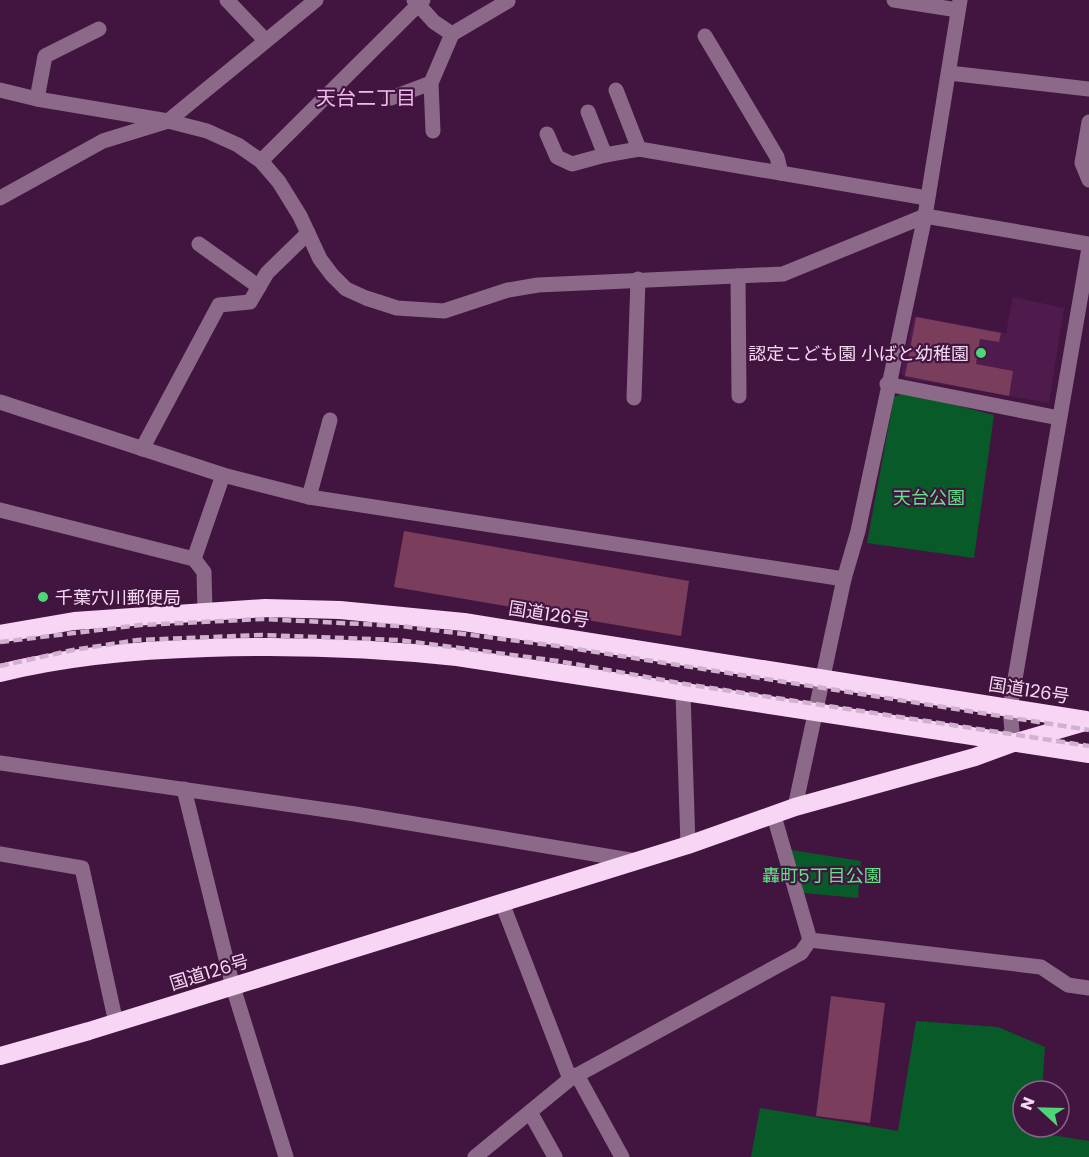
<svg xmlns="http://www.w3.org/2000/svg" width="1089" height="1157" font-family="Poppins,'Noto Sans JP',sans-serif">
<rect width="100%" height="100%" fill="#421540"/>
<polygon fill="#4f1b4c" points="1013,297 1064,308 1049,403 905,378 901,373 914,316 1006,333"/>
<g fill="#085b28">
<polygon points="905,392 994,415 974,558 867,543 894,397"/>
<polygon points="785,849 861,861 858,898 793,892"/>
<polygon points="916,1021 998,1027 1045,1047 1042,1091 1023,1091 1023,1127 1039,1127 1039,1133 1089,1141 1089,1157 751,1157 760,1108 898,1131"/>
</g>
<g fill="#7a3e5c">
<polygon points="916,317 1001,333 999,342 980,339 976,364 1013,371 1009,396 905,376"/>
<polygon points="404,531 689,581 681,636 394,587"/>
<polygon points="831,996 885,1003 870,1123 816,1116"/>
</g>
<g fill="none" stroke-linecap="round" stroke-linejoin="round">
<g stroke="#8d6989" stroke-width="15">
<polyline points="227,0 265,40"/>
<polyline points="414,0 434,22 452,34 431,83 433,131"/>
<polyline points="894,0 958,10"/>
<polyline points="452,34 508,1"/>
<polyline points="705,36 777,157 781,173"/>
<polyline points="949,73 1089,89"/>
<polyline points="0,90 37,99 168,121 207,131 238,145 261,161 279,182 300,216 320,259 332,275 346,289 366,298 397,308 444,311 508,290 538,285 783,274 925,216 1089,244"/>
<polyline points="616,90 639,149"/>
<polyline points="391,98 431,83"/>
<polyline points="37,99 45,56 99,29"/>
<polyline points="588,112 605,155"/>
<polyline points="1089,122 1082,163 1089,180"/>
<polyline points="547,134 557,157 572,164 605,155 639,149 927,198"/>
<polyline points="261,161 423,0"/>
<polyline points="0,198 103,141 168,121 316,0"/>
<polyline points="199,244 259,287"/>
<polyline points="738,276 739,396"/>
<polyline points="887,384 1059,418"/>
<polyline points="634,398 638,279"/>
<polyline points="0,402 223,475 309,497 844,579"/>
<polyline points="142,449 219,305 250,302 267,273 308,233"/>
<polyline points="309,497 330,420"/>
<polyline points="0,510 194,559 204,572 205,612"/>
<polyline points="194,559 223,475"/>
<polyline points="683,693 688,845"/>
<polyline points="1013,743 1010,708 1089,248"/>
<polyline points="0,763 355,814 636,861"/>
<polyline points="184,789 233,987 286,1157"/>
<polyline points="795,807 844,579 858,531 925,216 960,0"/>
<polyline points="774,816 810,940 1041,967 1068,985 1089,988"/>
<polyline points="0,854 82,868 116,1023"/>
<polyline points="502,903 570,1079"/>
<polyline points="577,1075 622,1157"/>
<polyline points="530,1112 555,1157"/>
<polyline points="475,1157 570,1079 801,953 810,940"/>
</g>
<g stroke="#f9d5f5" stroke-width="18">
<polyline points="0,634 74,621 265,608 340,610 464,622 1086,720"/>
<path d="M0 673C68 656 137 650 207 648 291 645 374 648 457 657L1089 754"/>
<polyline points="0,1056 89,1031 688,845 795,807 975,757 1013,743 1089,721"/>
</g>
<g stroke="#d0b1ce" stroke-width="4.5" stroke-dasharray="9 4.5" stroke-linecap="butt">
<polyline points="0,642 140,625 263,619 401,626 558,646 1089,730"/>
<polyline points="0,666 73,650 138,640 262,635 398,640 558,661 685,684 1089,746"/>
</g>
</g>
<g fill="#4dd676" stroke="#421540" stroke-width="2">
<circle cx="981" cy="353" r="6"/>
<circle cx="43" cy="597" r="6"/>
</g>
<g text-anchor="middle" dominant-baseline="central" stroke-width="4.5" stroke-linejoin="round" paint-order="stroke">
<g font-size="18" fill="#f5d9f2" stroke="#421540" text-anchor="end">
<text x="969" y="353">認定こども園 小ばと幼稚園</text>
<text x="55" y="597" text-anchor="start">千葉穴川郵便局</text>
</g>
<g font-size="18" fill="#5fe384" stroke="#421540">
<text x="929" y="497">天台公園</text>
<text x="822" y="875">轟町5丁目公園</text>
</g>
<g font-size="18" fill="#f5d9f2" stroke="#421540">
<text transform="translate(549 614) rotate(9)">国道126号</text>
<text transform="translate(1029 690) rotate(9)">国道126号</text>
<text transform="translate(209 972) rotate(-17)">国道126号</text>
</g>
<g font-size="20" fill="#f2baec" stroke="#421540">
<text x="366" y="98">天台二丁目</text>
</g>
</g>
<g transform="translate(1041 1109) rotate(292)"><circle r="28" fill="#421540" stroke="#8a6387" stroke-width="1.5"/>
<path d="M0-4.5L10 22L0 15L-10 22Z" fill="#4dd676"/>
<text y="-9" font-size="16" font-weight="bold" text-anchor="middle" fill="#f5d9f2">N</text>
</g>
</svg>
